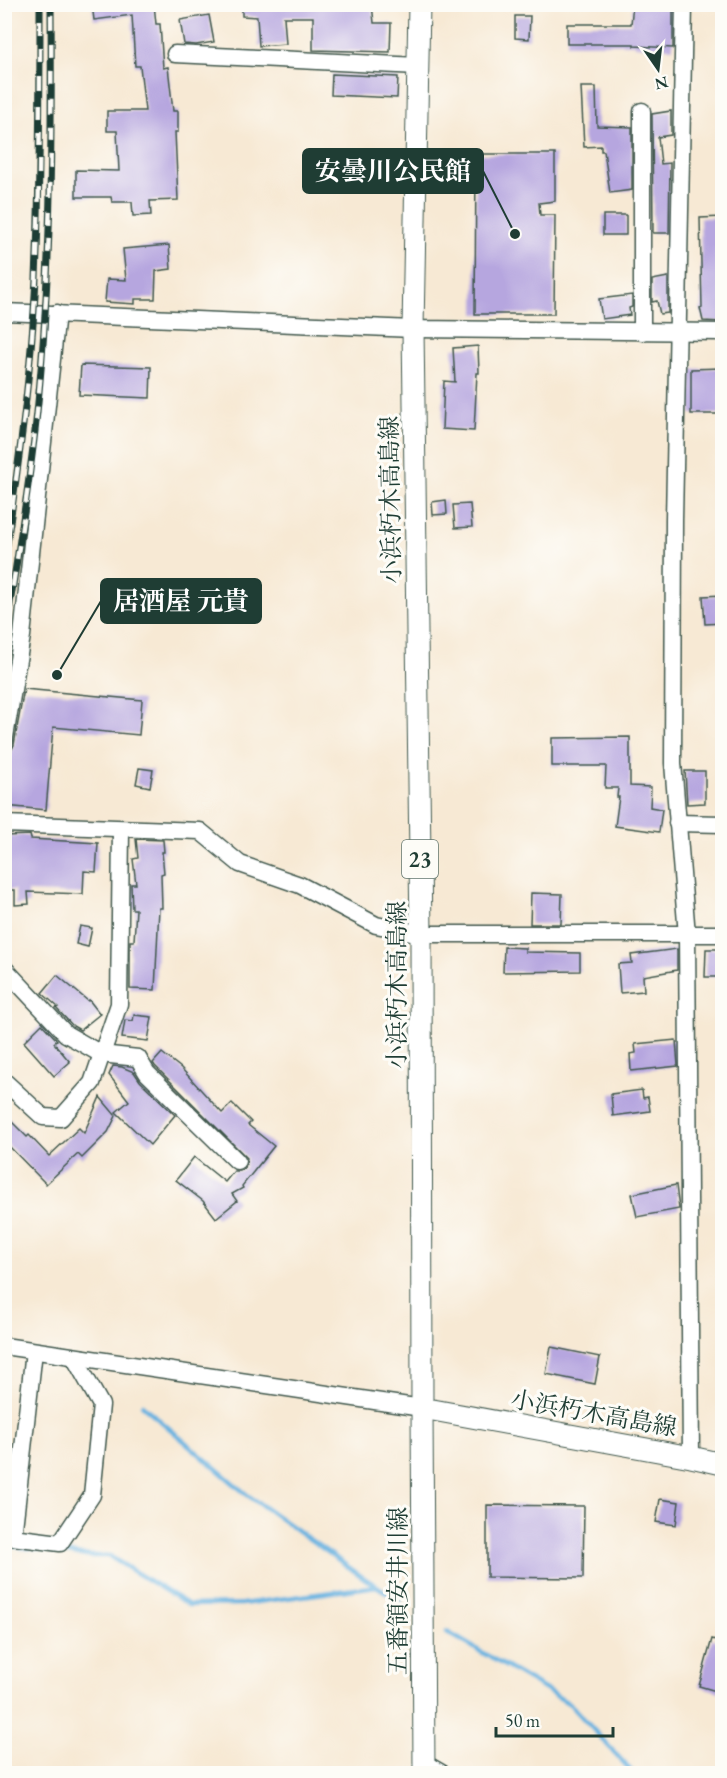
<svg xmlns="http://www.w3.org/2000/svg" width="727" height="1778" font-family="'EB Garamond','Noto Serif JP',serif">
<rect width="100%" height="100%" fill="#fdfcf7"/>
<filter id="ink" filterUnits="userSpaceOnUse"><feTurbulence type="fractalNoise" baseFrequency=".0167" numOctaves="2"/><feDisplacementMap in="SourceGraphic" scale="12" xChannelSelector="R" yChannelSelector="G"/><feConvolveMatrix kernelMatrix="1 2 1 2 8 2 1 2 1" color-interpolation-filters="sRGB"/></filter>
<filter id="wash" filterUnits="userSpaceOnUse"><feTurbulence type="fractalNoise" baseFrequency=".008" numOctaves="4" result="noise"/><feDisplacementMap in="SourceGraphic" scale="24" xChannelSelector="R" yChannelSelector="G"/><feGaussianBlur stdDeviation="1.35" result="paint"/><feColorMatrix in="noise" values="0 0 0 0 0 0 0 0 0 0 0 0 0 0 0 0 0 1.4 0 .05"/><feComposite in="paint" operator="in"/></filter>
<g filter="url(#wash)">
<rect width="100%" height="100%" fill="#f7e9d4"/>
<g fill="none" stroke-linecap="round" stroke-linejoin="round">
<g stroke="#68b2e0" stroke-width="4.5">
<polyline points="142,1405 246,1494 364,1578 400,1601"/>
<polyline points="4,1545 89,1556 109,1556 189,1605 242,1604 377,1586"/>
<polyline points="447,1632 570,1704 634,1774"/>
</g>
</g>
<g id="blocks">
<g fill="#b6a6df">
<polygon points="92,4 154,4 156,24 160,24 163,68 168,67 173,111 178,111 178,132 175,132 178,200 150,201 151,215 133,216 132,202 112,202 111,197 76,197 76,170 119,171 117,131 107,131 107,111 145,111 140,66 135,66 132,15 94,20"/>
<polygon points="242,4 372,4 374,23 391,23 390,52 313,50 313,17 284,17 286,44 259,46 257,17 242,16"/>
<polygon points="633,4 673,4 673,48 634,46 634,44 567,44 567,24 631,24"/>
<polygon points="209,15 214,42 196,45 184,44 180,20"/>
<polygon points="515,16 530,16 529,39 515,38"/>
<polygon points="332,74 398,77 397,98 331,95"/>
<polygon points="581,87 596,87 597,126 632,127 632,190 610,193 604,151 601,151 601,146 584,147"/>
<polygon points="671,111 671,135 658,137 661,164 670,163 669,233 653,233 652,114"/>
<polygon points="476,154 555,154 555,201 539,203 540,215 555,215 554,314 475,314"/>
<rect x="603" y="215" width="23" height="20"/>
<polygon points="723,217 723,322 703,321 700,308 702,308 700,218"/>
<polygon points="169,245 171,269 156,271 155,299 135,299 135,304 105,302 107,279 126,280 123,249"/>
<polygon points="668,277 668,313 660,314 657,301 652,302 652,280"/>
<polygon points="632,295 632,307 629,308 630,315 602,319 599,299"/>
<polygon points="478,346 479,373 477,373 474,431 442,429 444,381 455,382 453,348"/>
<polygon points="81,365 151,367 150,398 79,395"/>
<polygon points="721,368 720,414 691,414 691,369"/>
<polygon points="446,500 447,514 433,515 432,502"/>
<polygon points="470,504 472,527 455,528 453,505"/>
<polygon points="723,595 723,623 705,624 703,596"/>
<polygon points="24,689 142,700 139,735 53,727 46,810 5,806 11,751 14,745"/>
<polygon points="630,737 630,786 651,787 650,807 662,809 659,832 615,826 619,797 617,797 618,788 605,788 606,766 552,766 552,738"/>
<polygon points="139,768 153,770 150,787 136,784"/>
<polygon points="685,771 705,771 705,803 687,804"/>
<polygon points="30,835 31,839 98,843 96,872 84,871 83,894 28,892 29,904 15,905 15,890 4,890 4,836"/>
<polygon points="136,839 163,840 164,852 162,852 164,873 161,874 162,908 159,908 155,990 130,989 130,941 134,941 136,909 132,909 131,884 136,884 133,859 138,858"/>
<polygon points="531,893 562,894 561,924 530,924"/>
<polygon points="80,926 92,928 88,947 76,944"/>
<polygon points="504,947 525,948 525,952 580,953 580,971 503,972"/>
<polygon points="677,949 677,970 643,976 644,991 620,993 618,964 632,963 631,955"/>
<polygon points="706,949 723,949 723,977 705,977"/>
<polygon points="57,975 88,1001 89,1000 100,1014 80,1030 73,1026 56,1008 58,1007 42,993"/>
<polygon points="134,1015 152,1017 148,1041 122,1038 125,1020 133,1021"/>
<polygon points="42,1024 57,1040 54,1043 70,1062 54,1076 24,1042"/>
<polygon points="676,1040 678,1066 631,1071 630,1054 636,1053 635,1044"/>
<polygon points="162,1053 181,1068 222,1113 232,1103 251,1122 248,1125 274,1146 242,1186 243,1188 232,1194 237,1201 216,1218 203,1201 176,1180 194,1157 225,1182 234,1171 240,1171 245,1168 247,1158 155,1066 153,1063"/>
<polygon points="113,1066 122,1067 134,1072 140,1081 175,1115 150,1145 116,1112 129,1101 109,1075"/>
<polygon points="642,1090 643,1098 648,1097 650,1111 613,1116 611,1094"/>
<polygon points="100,1097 116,1116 108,1132 82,1158 78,1154 46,1184 4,1141 4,1114 27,1137 29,1135 49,1156 79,1128 84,1133"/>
<polygon points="676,1185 679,1209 637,1217 632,1194"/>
<polygon points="551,1347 600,1357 595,1384 546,1374"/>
<polygon points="660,1499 679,1502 676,1525 656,1522"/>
<polygon points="487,1505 584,1506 583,1578 487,1577"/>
<polygon points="712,1639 723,1642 723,1693 699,1686"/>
</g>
</g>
</g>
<g filter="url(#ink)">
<use href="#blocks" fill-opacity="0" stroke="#3f574c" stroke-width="1.5"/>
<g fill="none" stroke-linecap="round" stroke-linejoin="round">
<g stroke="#3f574c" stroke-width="19">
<g id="minor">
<polyline points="684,4 674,520 673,763 687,935 691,1457"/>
<polyline points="175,54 418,66"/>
<polyline points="642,111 642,332"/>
<polyline points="4,312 413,329 722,332"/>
<polyline points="4,743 22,636 57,313"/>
<polyline points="677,823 722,824"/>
<polyline points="4,824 200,831 240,864 300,885 376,925 421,934 722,934"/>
<polyline points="4,968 66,1034 101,1054 138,1058 147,1073 237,1161"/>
<polyline points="4,1081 43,1117 61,1118 92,1083 119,1004 121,829"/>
<polyline points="4,1346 422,1408"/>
<polyline points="4,1536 60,1543 92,1495 101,1405 74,1357"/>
<polyline points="13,1537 34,1351"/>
<polyline points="424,1763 443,1774"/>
</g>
</g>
<g stroke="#3f574c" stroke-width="23">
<g id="major">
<polyline points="419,4 413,329 421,934 422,1408 691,1457 722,1464"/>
<polyline points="422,1408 424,1774"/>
</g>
</g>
<use href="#minor" stroke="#fff" stroke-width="16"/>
<use href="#major" stroke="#fff" stroke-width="21"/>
<g stroke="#1f3d34" stroke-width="7">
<g id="rail">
<path d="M4 564C18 469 31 374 36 278 40 187 40 96 40 4"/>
<path d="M4 642C15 571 27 501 35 431 51 289 52 147 51 4"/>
</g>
</g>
<use href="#rail" stroke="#fdfcf7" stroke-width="4.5" stroke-dasharray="14" stroke-linecap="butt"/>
</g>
</g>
<g text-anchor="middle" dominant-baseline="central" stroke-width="6" stroke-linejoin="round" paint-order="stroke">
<rect fill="#fdfcf7" stroke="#62766e" stroke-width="1.5" x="402" y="840" width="36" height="38" rx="4.5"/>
<g font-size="22" font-weight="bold" fill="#1f3d34">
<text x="420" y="859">23</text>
</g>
<g font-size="24" fill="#1f3d34" stroke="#fdfcf7">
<text transform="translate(390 500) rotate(-91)">小浜朽木高島線</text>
<text transform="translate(396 985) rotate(-90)">小浜朽木高島線</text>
<text transform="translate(594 1413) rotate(10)">小浜朽木高島線</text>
<text transform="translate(397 1591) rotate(-90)">五番領安井川線</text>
</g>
</g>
<path fill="none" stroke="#1f3d34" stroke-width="2" d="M515 234L483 171M57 675L101 601"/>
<g fill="#1f3d34" stroke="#fdfcf7" stroke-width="2">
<circle cx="515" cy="234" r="6"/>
<circle cx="57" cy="675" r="6"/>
</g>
<g fill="#1f3d34" stroke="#1f3d34" stroke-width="2">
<rect x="303" y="149" width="180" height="44" rx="6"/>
<rect x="101" y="579" width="160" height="44" rx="6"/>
</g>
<g font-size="26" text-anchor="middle" font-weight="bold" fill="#fff">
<text x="393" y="180">安曇川公民館</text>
<text x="181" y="610">居酒屋 元貴</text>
</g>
<rect width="727" height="1778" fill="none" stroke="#fdfcf7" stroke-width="24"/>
<g transform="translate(658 69) rotate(166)" stroke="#fdfcf7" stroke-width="4.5" paint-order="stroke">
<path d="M0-4.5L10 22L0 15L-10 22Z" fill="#1f3d34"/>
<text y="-9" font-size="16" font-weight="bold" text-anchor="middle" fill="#1f3d34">N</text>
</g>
<path d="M496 1727v9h117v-9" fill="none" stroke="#1f3d34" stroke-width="3"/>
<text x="505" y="1727" font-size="18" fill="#1f3d34" stroke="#fdfcf7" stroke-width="4.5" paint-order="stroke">50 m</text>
</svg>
